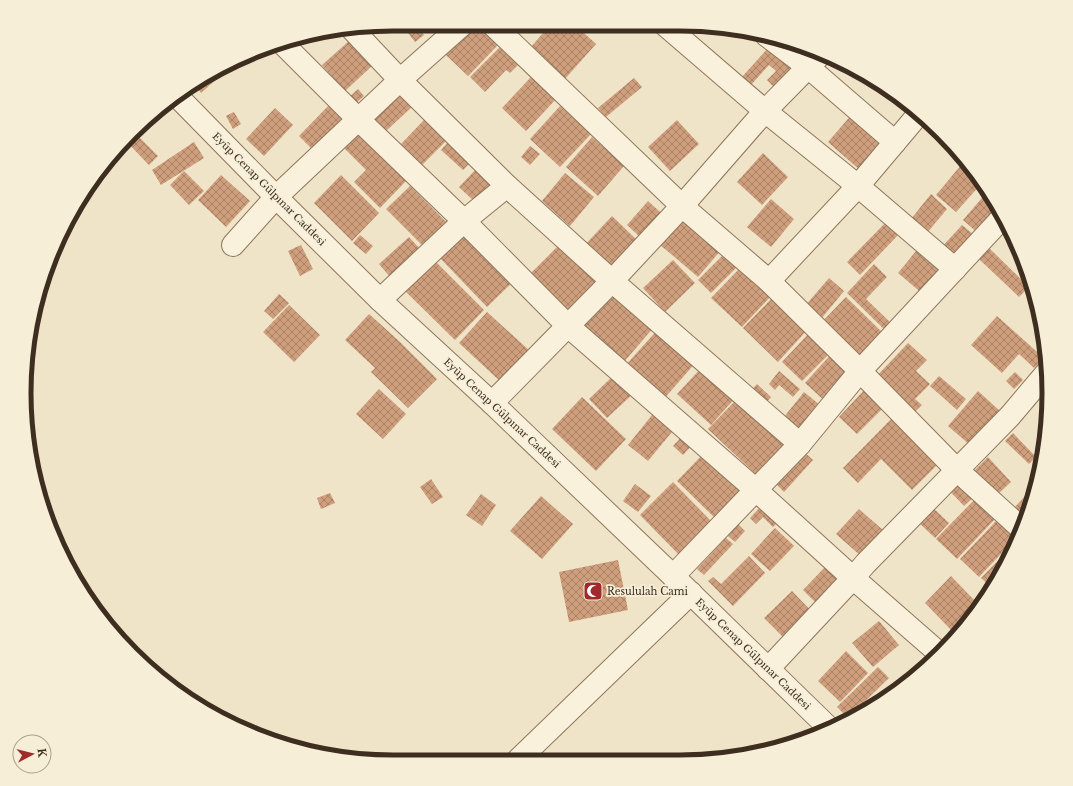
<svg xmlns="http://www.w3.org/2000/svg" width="1073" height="786" font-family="'Libre Baskerville',serif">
<defs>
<pattern id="building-cross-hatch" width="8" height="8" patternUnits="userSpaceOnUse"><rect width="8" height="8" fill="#cf9f7d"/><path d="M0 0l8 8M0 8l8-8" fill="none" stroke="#a98266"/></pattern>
</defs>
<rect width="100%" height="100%" fill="#f0e4c8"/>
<g fill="url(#building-cross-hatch)">
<polygon points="401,24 415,24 424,35 415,42"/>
<polygon points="474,24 481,24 500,43 468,76 445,54"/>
<polygon points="551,24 574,24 596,44 564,80 530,48"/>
<polygon points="349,41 372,66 345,91 322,65"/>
<polygon points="502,45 520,63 510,73 506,70 485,92 470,77"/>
<polygon points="768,48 794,71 777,90 767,80 776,71 769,65 750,86 741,78"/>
<polygon points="229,68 201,93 194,84 195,83"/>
<polygon points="533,75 557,98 526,131 502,108"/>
<polygon points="634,78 642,87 606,117 598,108"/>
<polygon points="358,89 364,96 355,104 349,97"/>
<polygon points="399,93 412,107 386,131 373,117"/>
<polygon points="330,104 346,119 314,151 299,136"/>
<polygon points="560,106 591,134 560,167 530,139"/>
<polygon points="275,108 293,125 264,156 246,139"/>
<polygon points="234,112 241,124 233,129 226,116"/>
<polygon points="854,112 887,141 861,171 828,142"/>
<polygon points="425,119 447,140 422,165 401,144"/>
<polygon points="677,120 699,144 670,171 648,147"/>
<polygon points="922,121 934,132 931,135 920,123"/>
<polygon points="135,133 158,156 149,165 126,141"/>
<polygon points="359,133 407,180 380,208 354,182 366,170 344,148"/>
<polygon points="592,137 624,166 598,196 566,167"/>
<polygon points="449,141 471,162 463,170 441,150"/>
<polygon points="194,142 204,158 161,185 152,170"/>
<polygon points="530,146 540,154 530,165 521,157"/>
<polygon points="763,153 788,177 762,205 737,182"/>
<polygon points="962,164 982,183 956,212 936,195"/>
<polygon points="477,168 493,182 475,202 459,187"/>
<polygon points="184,171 204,191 189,205 170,185"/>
<polygon points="565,173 594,197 570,226 542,201"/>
<polygon points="221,175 250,201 226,227 198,200"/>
<polygon points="341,175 379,213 352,241 314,203"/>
<polygon points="410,186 446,222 422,245 386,209"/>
<polygon points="987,192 998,209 978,233 963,220"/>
<polygon points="931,194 947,209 927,233 911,219"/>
<polygon points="771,199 794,219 771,247 747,227"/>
<polygon points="648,201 661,213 640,237 627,225"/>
<polygon points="682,214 722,249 698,277 658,243"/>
<polygon points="612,216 638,241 607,274 581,249"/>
<polygon points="888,220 900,233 860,275 847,262"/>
<polygon points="962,225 974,235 951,261 939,250"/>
<polygon points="466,228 516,279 487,307 438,256"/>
<polygon points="360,235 373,246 366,254 353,243"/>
<polygon points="409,237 420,249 390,277 379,264"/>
<polygon points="564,240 603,280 571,312 531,273"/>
<polygon points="301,245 313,269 300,276 288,251"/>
<polygon points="921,245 948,267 924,295 898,273"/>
<polygon points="988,247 1029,287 1019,297 978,258"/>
<polygon points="726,252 739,265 711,293 698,280"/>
<polygon points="433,259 484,310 455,340 403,289"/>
<polygon points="673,260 695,283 665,312 643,288"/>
<polygon points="874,264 887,277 866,299 895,327 888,333 847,293"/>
<polygon points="743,265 773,294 742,327 711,298"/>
<polygon points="829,278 844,291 821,319 805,306"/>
<polygon points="614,290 655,326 623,363 581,327"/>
<polygon points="279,294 289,303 273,319 264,311"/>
<polygon points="775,295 809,328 778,362 743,328"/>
<polygon points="846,297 887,337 864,362 822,322"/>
<polygon points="289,305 320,335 294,362 263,332"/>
<polygon points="487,312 531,352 503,384 459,343"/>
<polygon points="369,314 399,341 437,379 408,408 371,372 375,368 345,340"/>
<polygon points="997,316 1044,358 1034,368 1019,354 1002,373 971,345"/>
<polygon points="659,328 697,361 663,400 625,366"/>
<polygon points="812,330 833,350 802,381 782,362"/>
<polygon points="908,343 927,360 916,371 930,384 915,399 922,405 913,414 875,378"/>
<polygon points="833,352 854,371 826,402 805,383"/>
<polygon points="703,366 737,396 711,425 677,394"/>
<polygon points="779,371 800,389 793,397 779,385 775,390 769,384"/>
<polygon points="1015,372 1023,380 1014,389 1006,381"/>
<polygon points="615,374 634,393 607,418 589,399"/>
<polygon points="939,376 966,399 957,410 930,386"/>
<polygon points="757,384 771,397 761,408 747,395"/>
<polygon points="868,386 886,405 857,434 839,417"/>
<polygon points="379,389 406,414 383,439 356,414"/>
<polygon points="978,391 1000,411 970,445 948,426"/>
<polygon points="804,392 820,405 799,430 784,417"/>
<polygon points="582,397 626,439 596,471 552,429"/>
<polygon points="738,398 791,447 761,479 708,429"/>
<polygon points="656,410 676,427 648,461 628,445"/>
<polygon points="896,414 942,460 912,490 881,459 858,483 843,468"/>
<polygon points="685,433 695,442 683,455 673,446"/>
<polygon points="1013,433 1036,457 1029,464 1005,441"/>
<polygon points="803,451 813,460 784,492 774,482"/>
<polygon points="705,452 747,491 718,521 677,481"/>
<polygon points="988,457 1011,482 997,495 974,471"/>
<polygon points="956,478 973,498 964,506 946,487"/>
<polygon points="431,479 443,497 432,504 420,487"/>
<polygon points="673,482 715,525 682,558 640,515"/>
<polygon points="635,484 651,496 638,512 623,501"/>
<polygon points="1036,484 1029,511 1026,519 1014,508"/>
<polygon points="330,493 335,503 321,509 317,498"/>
<polygon points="481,494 496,505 482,526 466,515"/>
<polygon points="541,496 573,524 542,559 510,531"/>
<polygon points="976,498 997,517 957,559 936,539"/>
<polygon points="930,505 949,523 935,538 916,520"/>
<polygon points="761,506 778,522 773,527 763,517 756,524 750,518"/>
<polygon points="859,509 884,531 861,556 836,534"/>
<polygon points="998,519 1017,537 979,577 960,559"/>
<polygon points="738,524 745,531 735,542 728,536"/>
<polygon points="775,528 794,546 770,571 751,554"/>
<polygon points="726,538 733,544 704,575 697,569"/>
<polygon points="1016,542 1000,577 992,588 981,578"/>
<polygon points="749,556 765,573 733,606 708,581 713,577 721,584"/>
<polygon points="618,560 628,610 569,622 559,572"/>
<polygon points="828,564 843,579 818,605 803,590"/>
<polygon points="951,576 978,604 951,630 925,603"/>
<polygon points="792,591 814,614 787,641 764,618"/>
<polygon points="976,609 977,609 958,635 954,630"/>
<polygon points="879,621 899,645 873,667 852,643"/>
<polygon points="846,651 868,673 840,702 818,681"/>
<polygon points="929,656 933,659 905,685 904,683"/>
<polygon points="878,667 889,678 848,718 837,707"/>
<polygon points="893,684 898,690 869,706"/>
</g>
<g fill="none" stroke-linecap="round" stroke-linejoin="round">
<g stroke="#8d765c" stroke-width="24">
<g id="minor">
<polyline points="492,24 682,206 769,281 860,371 957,470 1022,529"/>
<polyline points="665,25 765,111 858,186 955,269"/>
<polyline points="352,29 400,80 507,186 612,281 800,444"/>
<polyline points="766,35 808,67 895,142"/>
<polyline points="282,43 358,119 464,221 568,326 756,490 853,578 939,653"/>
<polyline points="177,96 276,197 380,300 492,403 673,576 830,729"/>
<polyline points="233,245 276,197 400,80 463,24"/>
<polyline points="769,281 858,186 917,116"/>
<polyline points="380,300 464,221 507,186"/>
<polyline points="492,403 612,281 682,206 765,111 819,56"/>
<polyline points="673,576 800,444 860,371 1003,217"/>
<polyline points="768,669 853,578 866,563 1010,416 1048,371"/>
<polyline points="518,760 691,593"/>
</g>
</g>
<use href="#minor" stroke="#faf1dc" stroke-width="22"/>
</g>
<defs>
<g id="mosque-square" transform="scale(1)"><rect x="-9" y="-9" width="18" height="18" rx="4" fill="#9e2a2b" stroke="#f7eed8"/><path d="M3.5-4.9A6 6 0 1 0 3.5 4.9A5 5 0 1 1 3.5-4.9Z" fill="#fff"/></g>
</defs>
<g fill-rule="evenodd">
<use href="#mosque-square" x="593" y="591"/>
</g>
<g text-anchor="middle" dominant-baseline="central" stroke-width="3.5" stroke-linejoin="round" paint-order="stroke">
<g font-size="10" fill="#3d2e20" stroke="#f7eed8">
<text transform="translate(269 189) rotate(45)">Eyüp Cenap Gülpınar Caddesi</text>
<text transform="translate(502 413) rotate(43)">Eyüp Cenap Gülpınar Caddesi</text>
<text transform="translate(753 654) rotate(44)">Eyüp Cenap Gülpınar Caddesi</text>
</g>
<g font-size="10" fill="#3d2e20" stroke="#f7eed8" text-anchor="start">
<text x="607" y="591">Resululah Cami</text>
</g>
</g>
<path d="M0 0H1073V786H0ZM393 31H680A362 362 0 0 1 1042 393V393A362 362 0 0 1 680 755H393A362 362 0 0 1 31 393V393A362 362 0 0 1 393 31Z" fill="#f7eed8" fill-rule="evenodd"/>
<path fill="none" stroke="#3d2e20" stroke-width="5" d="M393 31H680A362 362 0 0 1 1042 393V393A362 362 0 0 1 680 755H393A362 362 0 0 1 31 393V393A362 362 0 0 1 393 31Z"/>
<g transform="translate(32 754) rotate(83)"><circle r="19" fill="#f7eed8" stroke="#ada18e"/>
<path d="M0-3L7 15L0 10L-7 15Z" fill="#9e2a2b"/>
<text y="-6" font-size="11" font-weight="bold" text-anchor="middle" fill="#3d2e20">K</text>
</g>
</svg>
